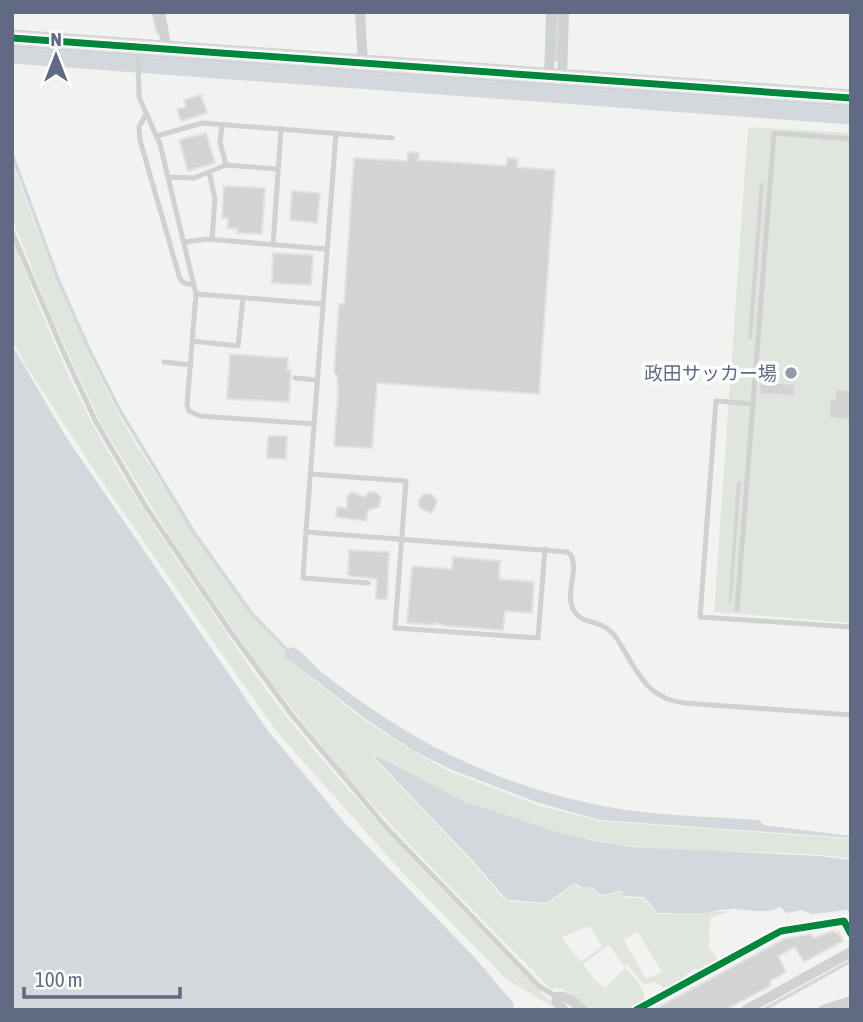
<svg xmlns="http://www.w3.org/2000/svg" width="863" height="1022" font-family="'Asap Condensed','Noto Sans JP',sans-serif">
<rect width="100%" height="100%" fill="#f2f3f0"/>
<g fill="#e0e6de" fill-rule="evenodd">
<polygon points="748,127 851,133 851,623 714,612"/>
<path d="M12 161C43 249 78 337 122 420 139 451 160 480 179 510 211 559 243 609 284 650V656L364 720 414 752 451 772 540 806 600 821 851 839V858C778 849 704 854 632 846 576 839 518 823 466 802 435 789 406 770 376 755L374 759 471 861 506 901 547 904 575 884 582 889 591 887 601 896 622 892 623 898H643L658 914 732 911 711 917 709 931 710 942 708 946 719 961 704 970 693 969 676 985 665 991 659 984 652 982 644 985 626 963 624 964C628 972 636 978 641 987 658 1017 604 1010 588 1010 577 1001 565 984 551 989L440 877 349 780 261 670 172 540 101 424 50 314 12 218ZM590 926 602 947 580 962 562 937ZM638 932 662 972 646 979 624 940ZM609 945 625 968 605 988 594 979 583 964Z"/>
<path d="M12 238C37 302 62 366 94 427 127 487 166 544 205 601 231 640 258 681 287 717 370 820 465 913 557 1008L552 1007 505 978 400 870 277 732 229 664 98 476 24 363 12 340Z"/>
</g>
<g fill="#d2d8dc">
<polygon points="12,345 66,437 268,731 343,821 477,960 514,1004 513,1010 12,1010"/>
<path d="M293 647C302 650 315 668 325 675 355 698 388 721 422 740 485 775 554 799 627 810 670 816 715 817 759 820L763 825 851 836V838L600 820 539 803 452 770 412 750 367 720 284 656 285 650Z"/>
<path d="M377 756 465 802 550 830 595 841 632 847 819 856 851 860V913L847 910 812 914 802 910 787 913 780 907C765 915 746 909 731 909 721 909 712 912 703 913 688 913 673 913 658 913L644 897 623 896 622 891 601 895 592 887 583 888 575 883 547 903 507 900 472 860 375 758Z"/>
</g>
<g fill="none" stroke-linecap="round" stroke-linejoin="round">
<g stroke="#d2d8dc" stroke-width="3.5">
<polyline points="153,12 158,32"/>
<polyline points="164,60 165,64"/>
<polyline points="556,60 557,12"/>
<polyline points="556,93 556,88"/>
<polyline points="12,154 58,279 87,345 119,409 195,534 252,614 288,651"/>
<polyline points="763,1010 851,961"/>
</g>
<polyline stroke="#d2d8dc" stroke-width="19" points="12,54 851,115"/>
</g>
<g fill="#d2d3d3" stroke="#e2e2e0" stroke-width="2">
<polygon points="201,95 207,113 181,121 177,109 186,107 184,100"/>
<polygon points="206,133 215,163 188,171 179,140"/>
<polygon points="408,152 419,153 418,160 506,166 507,158 518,159 517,167 555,170 539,394 377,383 372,448 334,446 338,394 337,376 334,372 339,304 344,304 354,158 407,161"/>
<polygon points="759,182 765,182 753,340 747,339"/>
<polygon points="224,186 265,188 262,234 237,233 238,229 227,228 228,218 222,218"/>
<polygon points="292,191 320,193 317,223 290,220"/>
<polygon points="273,253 313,255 311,285 272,283"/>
<polygon points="230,354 288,358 287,370 291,370 289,402 227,399"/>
<polygon points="760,382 795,384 794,396 759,394"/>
<polygon points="836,389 851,391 851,420 829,418 830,399 835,399"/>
<polygon points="268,436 287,436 286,459 267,458"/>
<polygon points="736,480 742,481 732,604 728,604"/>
<polygon points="352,492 364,497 369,492 375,492 381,497 379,507 368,510 366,521 336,517 337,507 347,508 347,496"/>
<polygon points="424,494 431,494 436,499 436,504 432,513 423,510 419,506 419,499"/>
<polygon points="349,550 389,552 387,599 376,599 377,579 348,576"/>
<polygon points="453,557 500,561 499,579 534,582 532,613 505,611 503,630 446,626 435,623 434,625 407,623 412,566 452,569"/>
<polygon points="834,931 835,933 838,932 843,941 804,962 795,947 778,956 786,972 770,981 770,986 725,1010 653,1010 784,939 811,934 813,938"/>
</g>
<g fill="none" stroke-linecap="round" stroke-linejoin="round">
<g stroke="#d0d1d2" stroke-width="17">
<polyline id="secondary" points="12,38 851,98"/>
</g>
<g stroke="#d0d1d1" stroke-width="5">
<polyline points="138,48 139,97 160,144 196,294 187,405 189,411 200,416 314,424"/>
<polyline points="146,114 139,127 140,140 180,279 184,283 194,285"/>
<polyline points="222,125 220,142 226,165"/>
<path d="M336 133 306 532 567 552 571 555C579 571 565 592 573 609 580 624 598 620 609 630 617 636 620 644 625 652 641 679 651 699 684 703L851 715"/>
<polyline points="157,136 202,123 392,138"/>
<polyline points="209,172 215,199 212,239"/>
<polyline points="168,177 194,178 226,165 278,169"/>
<polyline points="12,232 62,349 96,422 146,507 230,631 291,714 386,827 539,986 557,997"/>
<polyline points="184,242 207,239 326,249"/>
<polyline points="273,245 281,129"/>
<polyline points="196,294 322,304"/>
<polyline points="192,341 238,346 243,298"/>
<polyline points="164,362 191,365"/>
<polyline points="295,378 317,380"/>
<polyline points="752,404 716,401 700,617 851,627"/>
<polyline points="310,474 406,481 395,628 538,638 545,549"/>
<polyline points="306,532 303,578 368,583"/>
<polyline points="737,609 774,133 851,139"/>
</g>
<g stroke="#d0d1d1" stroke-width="10">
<polyline points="160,12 167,50"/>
<polyline points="360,12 363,64"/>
<polyline points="549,78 551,12"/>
<polyline points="562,79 564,12"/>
<path d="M564 1010 556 1001 557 997C567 994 575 1004 583 1010"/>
<polyline points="636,1010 781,931 844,921 851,934"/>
<polyline points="746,1010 851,952"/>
<polyline points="823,1010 851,1001"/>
</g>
<use href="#secondary" stroke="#e2e3e3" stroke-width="14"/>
<g stroke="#fff" stroke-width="11">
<g id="cycleway">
<polyline points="12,38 851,98"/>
<polyline points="636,1010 781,931 844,921 851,934"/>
</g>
</g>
<use href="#cycleway" stroke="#00873e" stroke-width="7"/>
</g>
<circle fill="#939aa9" stroke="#fff" stroke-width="2.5" cx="791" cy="373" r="7"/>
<g text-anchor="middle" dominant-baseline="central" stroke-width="7" stroke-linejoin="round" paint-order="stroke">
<g font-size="19" fill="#606a83" stroke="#fff" text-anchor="end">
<text x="777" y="373">政田サッカー場</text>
</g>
</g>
<rect width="863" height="1022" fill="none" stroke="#606a83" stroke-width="28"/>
<g transform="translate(56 56)" stroke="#ffffff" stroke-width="5" paint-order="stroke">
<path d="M0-5L12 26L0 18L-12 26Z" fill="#606a83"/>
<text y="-10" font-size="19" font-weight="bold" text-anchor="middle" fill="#606a83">N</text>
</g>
<path d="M24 987v10h156v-10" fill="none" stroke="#606a83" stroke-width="3.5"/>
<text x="35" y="987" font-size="21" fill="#606a83" stroke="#ffffff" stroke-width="5" paint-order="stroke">100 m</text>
</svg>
